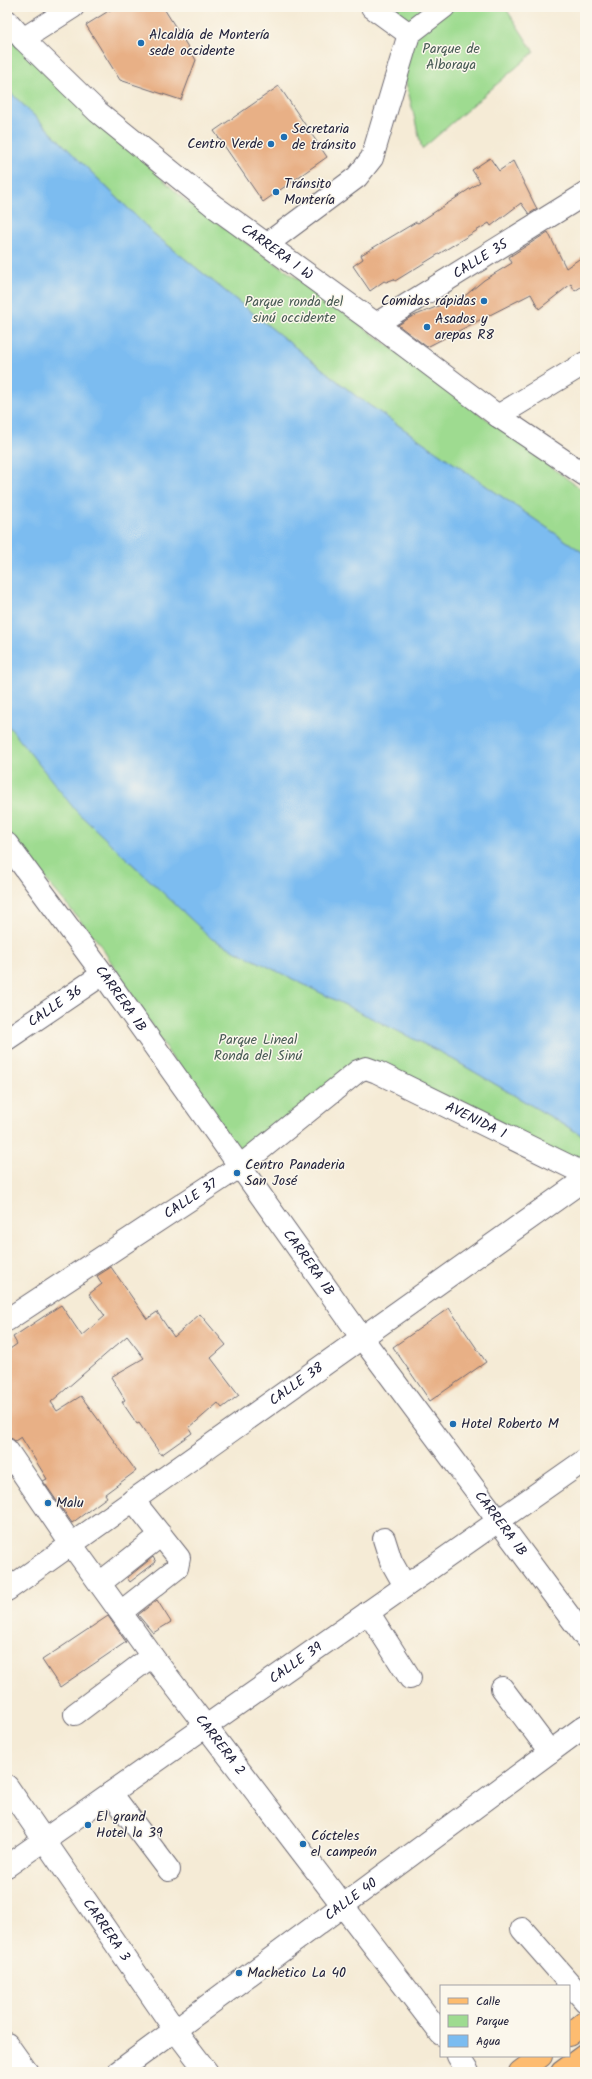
<svg xmlns="http://www.w3.org/2000/svg" width="592" height="2079" font-family="Kalam,sans-serif">
<rect width="100%" height="100%" fill="#fbf7ec"/>
<filter id="ink" filterUnits="userSpaceOnUse"><feTurbulence type="fractalNoise" baseFrequency=".025" numOctaves="2"/><feDisplacementMap in="SourceGraphic" scale="8" xChannelSelector="R" yChannelSelector="G"/><feConvolveMatrix kernelMatrix="1 2 1 2 8 2 1 2 1" color-interpolation-filters="sRGB"/></filter>
<filter id="wash" filterUnits="userSpaceOnUse"><feTurbulence type="fractalNoise" baseFrequency=".012" numOctaves="4" result="noise"/><feDisplacementMap in="SourceGraphic" scale="16" xChannelSelector="R" yChannelSelector="G"/><feGaussianBlur stdDeviation="0.9" result="paint"/><feColorMatrix in="noise" values="0 0 0 0 0 0 0 0 0 0 0 0 0 0 0 0 0 1.4 0 .05"/><feComposite in="paint" operator="in"/></filter>
<g filter="url(#wash)">
<rect width="100%" height="100%" fill="#f5ebd6"/>
<g fill="#9edb90" stroke="#607e66">
<polygon points="375,7 505,7 534,52 422,149 391,20"/>
<polygon points="7,31 16,43 186,201 308,286 585,492 585,554 356,396 154,234 7,89"/>
<polygon points="7,679 126,858 212,938 444,1054 585,1137 585,1175 369,1064 239,1163 99,943 7,833"/>
</g>
<polygon fill="#7bbcf0" stroke="#4e6f96" points="7,89 154,234 356,396 585,554 585,1137 444,1054 212,939 76,811 7,724"/>
<g id="blocks">
<g fill="#e8b086">
<polygon points="115,7 163,7 196,60 181,100 120,80 86,25"/>
<polygon points="279,86 327,157 263,202 214,131"/>
<polygon points="490,158 499,171 513,161 537,209 529,214 521,203 491,226 489,223 395,281 394,279 386,282 384,281 370,291 353,266 363,259 361,255 416,222 418,223 480,182 472,170"/>
<polygon points="548,232 566,268 585,255 585,284 575,291 571,284 539,309 531,294 427,347 398,325 411,317 466,295 484,280 512,263 509,257"/>
<polygon points="111,1267 147,1319 157,1312 174,1337 200,1314 226,1345 211,1358 239,1395 222,1408 218,1403 189,1428 192,1433 161,1455 139,1423 137,1424 122,1402 125,1400 111,1377 144,1358 127,1336 51,1402 57,1411 81,1396 136,1471 105,1494 107,1497 72,1523 43,1481 47,1479 21,1437 15,1441 7,1435 7,1351 17,1344 13,1337 61,1305 82,1336 105,1316 89,1294 102,1284 97,1276"/>
<polygon points="449,1308 486,1362 430,1401 393,1347"/>
<polygon points="153,1557 156,1562 130,1582 127,1578"/>
<polygon points="157,1600 171,1622 153,1633 138,1615"/>
<polygon points="108,1616 126,1642 60,1687 42,1660"/>
</g>
</g>
</g>
<g filter="url(#ink)">
<use href="#blocks" fill-opacity="0" stroke="#6c6871" stroke-width="1"/>
<g fill="none" stroke-linecap="round" stroke-linejoin="round">
<g stroke="#6c6871" stroke-width="24">
<g id="minor">
<polyline points="372,7 409,34"/>
<path id="s1" d="M7 21 23 39 98 112 215 207 376 324 498 416 585 475"/>
<polyline points="23,39 73,7"/>
<polyline points="267,244 357,177 372,158 409,34 444,7"/>
<path id="s2" d="M376 324 585 194"/>
<polyline points="498,416 585,363"/>
<path id="s3" d="M7 844 103 974 362 1338 585 1637"/>
<path id="s4" d="M7 1039 103 974"/>
<path id="s5" d="M7 1320 239 1167 358 1071 366 1068 377 1072 585 1174"/>
<path id="s6" d="M7 1450 71 1544 152 1656 441 2034"/>
<polyline points="384,1539 391,1561 405,1586"/>
<polyline points="100,1583 161,1535"/>
<path id="s7" d="M7 1590 585 1179"/>
<polyline points="121,1612 177,1568 179,1558 133,1500"/>
<polyline points="368,1612 410,1678"/>
<polyline points="502,1688 550,1752"/>
<polyline points="75,1714 152,1656"/>
<path id="s8" d="M7 1786 175 2030 207 2072"/>
<polyline points="111,1793 169,1870"/>
<path id="s9" d="M7 1866 585 1460"/>
<polyline points="522,1929 585,2001"/>
<polyline points="7,2044 27,2072"/>
<polyline points="458,2056 468,2072"/>
<path id="s10" d="M118 2072 585 1726"/>
</g>
</g>
<g stroke="#6c6871" stroke-width="24">
<g id="major">
<polyline points="569,2035 585,2022"/>
<polyline points="520,2072 541,2056"/>
<polyline points="562,2072 585,2055"/>
</g>
</g>
<use href="#minor" stroke="#fff" stroke-width="22"/>
<use href="#major" stroke="#fdbc6f" stroke-width="22"/>
</g>
</g>
<g fill="#1f6fb2" stroke="#fbf7ec" stroke-width="1.5">
<circle cx="141" cy="43" r="4"/>
<circle cx="284" cy="137" r="4"/>
<circle cx="271" cy="144" r="4"/>
<circle cx="276" cy="192" r="4"/>
<circle cx="484" cy="301" r="4"/>
<circle cx="427" cy="327" r="4"/>
<circle cx="237" cy="1173" r="4"/>
<circle cx="453" cy="1424" r="4"/>
<circle cx="48" cy="1503" r="4"/>
<circle cx="88" cy="1825" r="4"/>
<circle cx="303" cy="1844" r="4"/>
<circle cx="239" cy="1973" r="4"/>
</g>
<g text-anchor="middle" dominant-baseline="central" stroke-width="3" stroke-linejoin="round" paint-order="stroke">
<g font-size="14" fill="#22223b" stroke="#fbf7ec" text-anchor="start">
<text x="149" y="35">Alcaldía de Montería<tspan x="149" dy="16">sede occidente</tspan></text>
<text x="292" y="129">Secretaria<tspan x="292" dy="16">de tránsito</tspan></text>
<text x="263" y="144" text-anchor="end">Centro Verde</text>
<text x="284" y="184">Tránsito<tspan x="284" dy="16">Montería</tspan></text>
<text x="476" y="301" text-anchor="end">Comidas rápidas</text>
<text x="435" y="319">Asados y<tspan x="435" dy="16">arepas R8</tspan></text>
<text x="245" y="1165">Centro Panaderia<tspan x="245" dy="16">San José</tspan></text>
<text x="461" y="1424">Hotel Roberto M</text>
<text x="56" y="1503">Malu</text>
<text x="96" y="1817">El grand<tspan x="96" dy="16">Hotel la 39</tspan></text>
<text x="311" y="1836">Cócteles<tspan x="311" dy="16">el campeón</tspan></text>
<text x="247" y="1973">Machetico La 40</text>
</g>
<g font-size="14" fill="#475a54" stroke="#fbf7ec">
<text x="451" y="49">Parque de<tspan x="451" dy="16">Alboraya</tspan></text>
<text x="294" y="302">Parque ronda del<tspan x="294" dy="16">sinú occidente</tspan></text>
<text x="258" y="1040">Parque Lineal<tspan x="258" dy="16">Ronda del Sinú</tspan></text>
</g>
<g font-size="14" fill="#22223b" stroke="#fbf7ec">
<text stroke="none"><textPath href="#s1" startOffset="356">CARRERA 1 W</textPath></text>
<text stroke="none"><textPath href="#s2" startOffset="123">CALLE 35</textPath></text>
<text stroke="none"><textPath href="#s3" startOffset="192">CARRERA 1B</textPath></text>
<text stroke="none"><textPath href="#s4" startOffset="58">CALLE 36</textPath></text>
<text stroke="none"><textPath href="#s5" startOffset="561">AVENIDA 1</textPath></text>
<text stroke="none"><textPath href="#s5" startOffset="220">CALLE 37</textPath></text>
<text stroke="none"><textPath href="#s3" startOffset="516">CARRERA 1B</textPath></text>
<text stroke="none"><textPath href="#s7" startOffset="355">CALLE 38</textPath></text>
<text stroke="none"><textPath href="#s3" startOffset="840">CARRERA 1B</textPath></text>
<text stroke="none"><textPath href="#s9" startOffset="353">CALLE 39</textPath></text>
<text stroke="none"><textPath href="#s6" startOffset="364">CARRERA 2</textPath></text>
<text stroke="none"><textPath href="#s10" startOffset="290">CALLE 40</textPath></text>
<text stroke="none"><textPath href="#s8" startOffset="175">CARRERA 3</textPath></text>
</g>
</g>
<rect width="592" height="2079" fill="none" stroke="#fbf7ec" stroke-width="24"/>
<rect x="440" y="1985" width="130" height="72" fill="#fbf7ec" stroke="#a4a2a5"/>
<rect x="448" y="1998" width="20" height="6" fill="#fdbc6f" stroke="#a4a2a5"/>
<text x="476" y="2005" font-size="12" fill="#22223b">Calle</text>
<rect x="448" y="2015" width="20" height="12" fill="#9edb90" stroke="#a4a2a5"/>
<text x="476" y="2025" font-size="12" fill="#22223b">Parque</text>
<rect x="448" y="2035" width="20" height="12" fill="#7bbcf0" stroke="#a4a2a5"/>
<text x="476" y="2045" font-size="12" fill="#22223b">Agua</text>
</svg>
